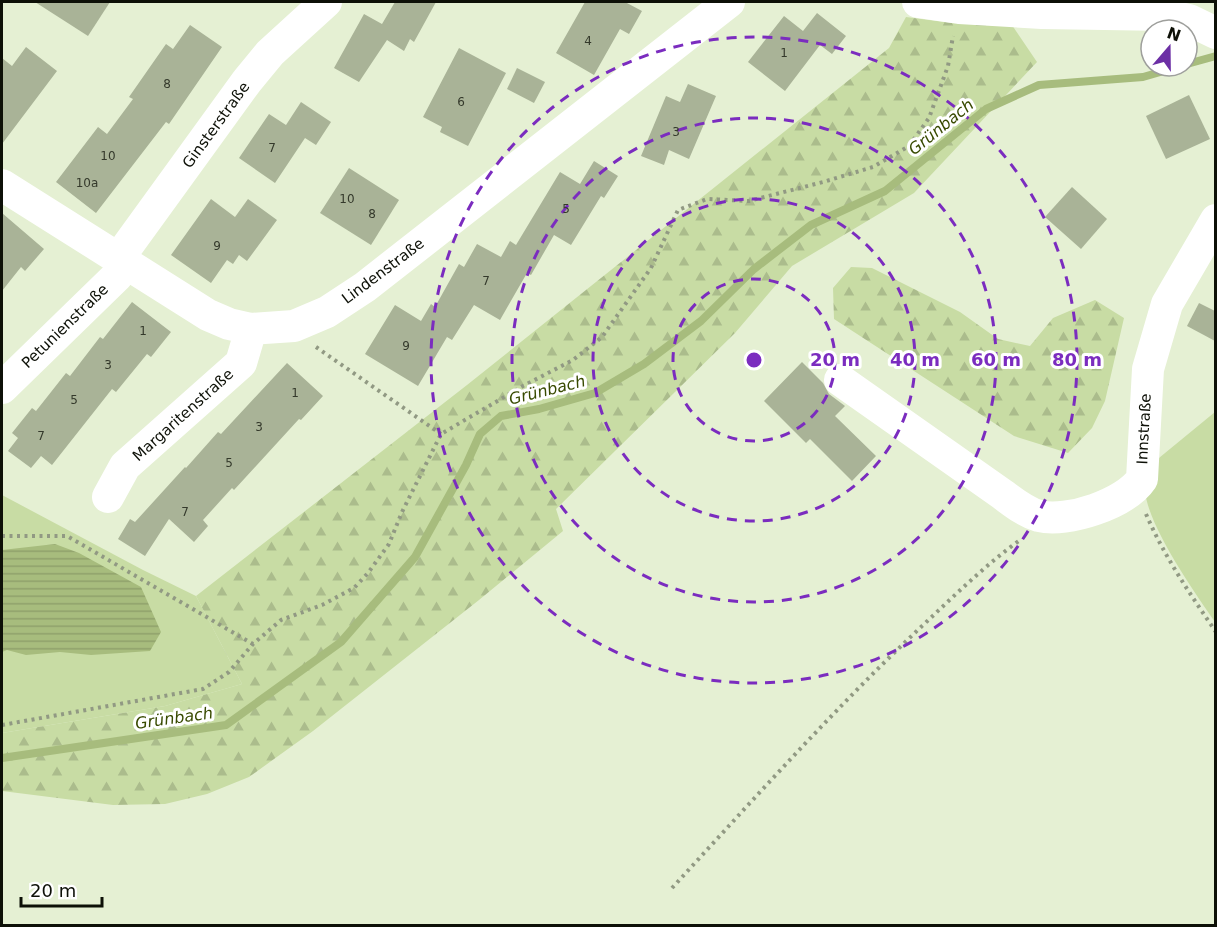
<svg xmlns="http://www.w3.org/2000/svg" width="1217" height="927" font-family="'DejaVu Sans',sans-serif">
<defs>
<pattern id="forest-firs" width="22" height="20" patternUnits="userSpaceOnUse" patternTransform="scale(1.5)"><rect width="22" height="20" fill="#c8dca4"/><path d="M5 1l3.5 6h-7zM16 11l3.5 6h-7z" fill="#abbc8c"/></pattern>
<pattern id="water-rules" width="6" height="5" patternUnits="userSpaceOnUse" patternTransform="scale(1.5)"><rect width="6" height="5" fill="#a7bc7d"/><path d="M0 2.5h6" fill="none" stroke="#8fa16b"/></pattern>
</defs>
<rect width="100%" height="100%" fill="#e5f0d3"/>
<g fill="#c8dca4">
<path d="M1215 412V622C1195 593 1147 525 1145 490 1145 483 1147 474 1148 467Z"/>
<polygon points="2,495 143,570 196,596 242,684 165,706 2,733"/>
</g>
<g fill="url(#forest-firs)">
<polygon points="906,17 952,23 1012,25 1037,62 914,193 792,266 735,333 556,509 563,531 479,600 313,731 249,777 207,794 165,804 113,805 2,791 2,733 165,706 242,684 196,596 467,385 889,48"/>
<polygon points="851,267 872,268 960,312 998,339 1030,346 1053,318 1095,300 1124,318 1105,401 1092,428 1068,453 1014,436 834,319 833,288"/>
</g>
<polygon fill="url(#water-rules)" points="55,544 79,553 141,587 161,632 150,651 91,655 60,652 26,655 7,650 2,652 2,550"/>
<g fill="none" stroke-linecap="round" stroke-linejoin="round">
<g stroke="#a7bc7d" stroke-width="8">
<polyline points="1187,64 1216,56"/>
<polyline points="2,758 226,725 341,642 415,557 466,465 480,434 501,416 539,409 595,393 644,364 701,321 754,269 811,225 885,191 986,109 1039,85 1143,77 1181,66"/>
</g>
</g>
<g fill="#a9b397">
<polygon points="35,2 110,2 88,36"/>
<polygon points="395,2 436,2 414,42 410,39 404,51 387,40 359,82 334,68 364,14 382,24"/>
<polygon points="585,2 625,2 642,11 629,34 620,29 594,75 556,53"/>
<polygon points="817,13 846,36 832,54 820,45 785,91 748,62 784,16 803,31"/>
<polygon points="190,25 222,47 169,124 166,122 96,213 56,182 98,127 107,134 133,99 129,97 166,44 173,49"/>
<polygon points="26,47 57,71 2,144 2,58 12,66"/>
<polygon points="459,48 506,73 468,146 440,132 442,127 423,117"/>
<polygon points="517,68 545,82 534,103 507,89"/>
<polygon points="688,84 716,96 689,159 669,150 664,165 641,156 666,96 680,102"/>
<polygon points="1189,95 1210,139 1166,159 1146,116"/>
<polygon points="301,102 331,122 316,145 305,138 275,183 239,158 269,114 286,125"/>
<polygon points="594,161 618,176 604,198 601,196 571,245 554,235 531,275 527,273 500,320 474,305 452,340 447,337 418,386 365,354 395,305 421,321 431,304 435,307 459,264 464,267 477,244 501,257 510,241 516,245 560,172 580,184"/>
<polygon points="349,168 399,200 371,245 320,213"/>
<polygon points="1072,187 1107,219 1081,249 1045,217"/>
<polygon points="211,199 235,217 248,199 277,220 247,261 239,255 233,264 227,260 211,283 171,255"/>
<polygon points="2,213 44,249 25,271 21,267 2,291"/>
<polygon points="132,302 171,332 151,357 147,354 116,392 112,389 52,465 41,456 31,468 8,451 18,438 12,433 32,408 36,411 66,373 70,376 100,337 103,339"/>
<polygon points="1199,303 1215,311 1215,341 1187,326"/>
<polygon points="802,362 823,383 829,394 845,406 835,416 876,456 852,481 810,439 806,443 764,401"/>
<polygon points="287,363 323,396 301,420 299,419 234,490 232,488 203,520 208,526 194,542 169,519 145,556 118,539 130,519 135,522 185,467 186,468 218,432 221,434"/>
</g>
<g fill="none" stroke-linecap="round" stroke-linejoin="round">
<g stroke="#919983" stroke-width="4" stroke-dasharray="3 4.5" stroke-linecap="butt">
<polyline points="316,347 441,434"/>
<path d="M1146 514C1164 556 1190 594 1216 632"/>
<polyline points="2,536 67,536 253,644"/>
<polyline points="2,725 203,689 229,672 253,644 281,620 322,605 354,588 368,573 389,544 402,512 441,434 523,386 573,360 602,337 651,268 678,210 707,199 749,201 823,182 873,167 909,146 929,118 948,66 953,36"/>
<path d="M672 888C753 800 833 710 921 627 953 597 984 566 1020 540"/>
</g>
<g stroke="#fff" stroke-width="32">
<polyline points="918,2 959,8 1042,13 1167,15 1189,20 1216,33"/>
<polyline points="2,185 208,315 229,324 251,329 294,326 327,312 365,287 729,2"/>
<polyline points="118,259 247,81 270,53 326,2"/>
<path d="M840 380 1002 494C1013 502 1025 512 1039 516 1067 523 1125 504 1142 479L1148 369 1167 304 1216 220"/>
<polyline points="2,388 117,276 125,263"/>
<polyline points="108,497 125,466 241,363 251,329"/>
</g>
</g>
<g fill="none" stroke="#7b2cbf" stroke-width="3" stroke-dasharray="10 8">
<circle cx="754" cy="360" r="81"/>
<circle cx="754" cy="360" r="161"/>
<circle cx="754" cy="360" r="242"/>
<circle cx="754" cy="360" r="323"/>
</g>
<g text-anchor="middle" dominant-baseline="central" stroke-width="6" stroke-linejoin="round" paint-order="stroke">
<g font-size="12" fill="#34392b">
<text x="588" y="41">4</text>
<text x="784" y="53">1</text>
<text x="167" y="84">8</text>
<text x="461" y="102">6</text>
<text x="676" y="132">3</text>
<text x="272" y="148">7</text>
<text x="108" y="156">10</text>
<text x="87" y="183">10a</text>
<text x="347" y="199">10</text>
<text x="566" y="209">5</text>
<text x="372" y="214">8</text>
<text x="217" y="246">9</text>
<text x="486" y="281">7</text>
<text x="143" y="331">1</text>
<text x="406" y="346">9</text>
<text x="108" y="365">3</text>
<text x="295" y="393">1</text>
<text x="74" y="400">5</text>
<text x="259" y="427">3</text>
<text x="41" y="436">7</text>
<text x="229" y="463">5</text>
<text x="185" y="512">7</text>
</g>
<g font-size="15" fill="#0d1007" stroke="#fff">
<text transform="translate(216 125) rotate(-54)">Ginsterstraße</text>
<text transform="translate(383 271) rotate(-37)">Lindenstraße</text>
<text transform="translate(65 326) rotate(-44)">Petunienstraße</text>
<text transform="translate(183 415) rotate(-42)">Margaritenstraße</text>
<text transform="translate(1144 429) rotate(-87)">Innstraße</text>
</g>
<g font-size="16" font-style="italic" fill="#384a00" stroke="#fff">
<text transform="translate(941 127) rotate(-39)">Grünbach</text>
<text transform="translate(547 390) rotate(-14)">Grünbach</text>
<text transform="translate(174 718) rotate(-8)">Grünbach</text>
</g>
</g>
<circle cx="754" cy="360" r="9" fill="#7b2cbf" stroke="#fff" stroke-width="3"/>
<g font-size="18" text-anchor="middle" font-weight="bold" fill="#7b2cbf" stroke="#fff" stroke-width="6" stroke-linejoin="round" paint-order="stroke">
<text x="835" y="366">20 m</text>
<text x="915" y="366">40 m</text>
<text x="996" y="366">60 m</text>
<text x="1077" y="366">80 m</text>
</g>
<rect width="1217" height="927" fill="none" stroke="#0d1007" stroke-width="6"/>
<g transform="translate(1169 48) rotate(20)"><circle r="28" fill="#ffffff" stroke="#9e9f9c" stroke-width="1.5"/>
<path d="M0-4.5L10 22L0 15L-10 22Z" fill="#6c2fa5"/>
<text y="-9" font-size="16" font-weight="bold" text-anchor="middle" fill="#0d1007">N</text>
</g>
<path d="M21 897v9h81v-9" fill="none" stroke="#0d1007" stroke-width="3"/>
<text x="30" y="897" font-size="18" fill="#0d1007" stroke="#ffffff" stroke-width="4.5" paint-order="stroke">20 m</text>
</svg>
